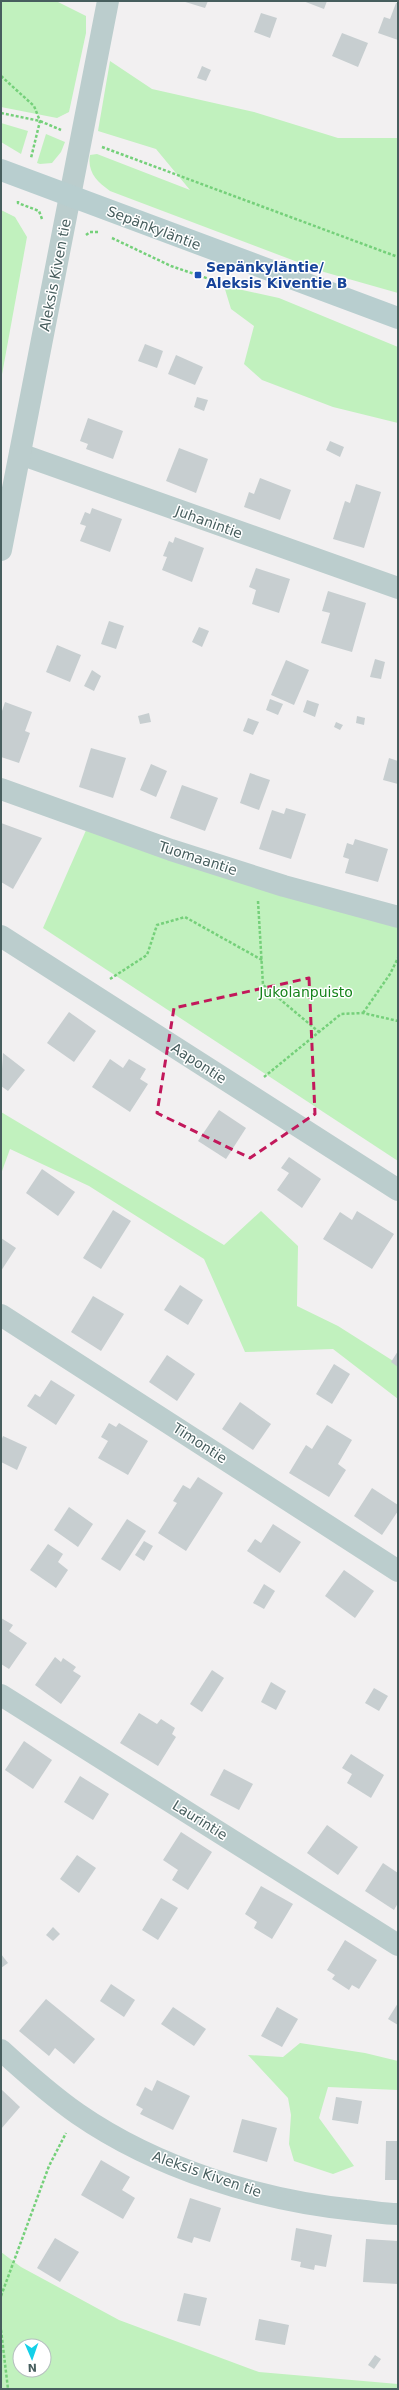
<svg xmlns="http://www.w3.org/2000/svg" width="399" height="2390" font-family="'DejaVu Sans',sans-serif">
<rect width="100%" height="100%" fill="#f2f0f1"/>
<g fill="#c1f1be" fill-rule="evenodd">
<polygon points="1,1 56,1 86,16 86,33 69,112 57,118 1,107"/>
<path d="M110 61 152 89 254 112 338 138H398V293L324 272 110 191C97 182 87 172 90 155L97 154 190 190 156 149 98 131Z"/>
<polygon points="1,123 28,131 21,154 1,142"/>
<polygon points="46,134 65,142 61,152 52,163 40,164 37,163"/>
<polygon points="1,210 15,217 27,237 1,380"/>
<polygon points="224,286 279,298 398,347 398,423 333,407 262,380 244,364 254,326 231,309"/>
<polygon points="87,828 398,927 398,1161 43,928"/>
<polygon points="1,1112 224,1245 261,1211 298,1246 297,1306 338,1326 398,1364 398,1399 333,1349 245,1352 204,1259 89,1186 10,1149 1,1174"/>
<polygon points="300,2043 365,2053 398,2061 398,2090 328,2087 319,2118 354,2166 333,2174 294,2161 289,2144 291,2115 288,2098 248,2055 283,2057"/>
<path d="M1 2252 21 2267 119 2320 259 2372 398 2384V2389H1ZM20 2346H44V2370H20Z"/>
</g>
<g fill="#c7ced0">
<polygon points="182,1 208,1 205,8"/>
<polygon points="303,1 327,1 324,9"/>
<polygon points="396,3 398,3 398,40 378,33 384,17 390,19"/>
<polygon points="261,13 277,18 270,38 254,32"/>
<polygon points="342,33 368,43 358,67 332,56"/>
<polygon points="202,66 211,70 206,81 197,78"/>
<polygon points="145,344 163,351 157,368 138,361"/>
<polygon points="176,355 203,367 195,385 168,374"/>
<polygon points="197,397 208,400 204,411 194,407"/>
<polygon points="88,418 123,431 113,459 86,449 88,444 80,441"/>
<polygon points="330,441 344,447 340,457 326,450"/>
<polygon points="179,448 208,459 196,493 166,481"/>
<polygon points="260,478 291,490 280,520 244,507 249,492 254,494"/>
<polygon points="356,484 381,492 364,548 333,539 345,501 350,503"/>
<polygon points="92,508 122,519 110,552 80,541 86,526 80,524 85,512 90,514"/>
<polygon points="175,537 204,548 192,582 162,570 167,557 163,556 169,541 173,543"/>
<polygon points="256,568 290,579 279,613 252,604 256,590 249,587"/>
<polygon points="328,591 366,603 352,652 321,643 330,613 322,611"/>
<polygon points="109,621 124,626 116,649 101,644"/>
<polygon points="199,627 209,631 202,647 192,642"/>
<polygon points="57,645 81,655 70,682 46,672"/>
<polygon points="375,659 385,662 381,679 370,677"/>
<polygon points="286,660 309,670 294,705 271,695"/>
<polygon points="92,670 101,676 94,691 84,686"/>
<polygon points="270,699 283,704 278,715 266,710"/>
<polygon points="307,700 319,704 315,717 303,712"/>
<polygon points="5,702 32,712 25,731 30,733 19,763 1,757 1,714"/>
<polygon points="149,713 151,722 140,724 138,716"/>
<polygon points="357,716 365,718 364,725 356,723"/>
<polygon points="248,718 259,722 253,735 243,731"/>
<polygon points="336,722 343,725 340,730 334,727"/>
<polygon points="91,748 126,758 113,798 79,787"/>
<polygon points="389,758 398,761 398,784 383,780"/>
<polygon points="151,764 167,771 156,797 140,790"/>
<polygon points="250,773 270,780 259,810 240,803"/>
<polygon points="182,785 218,798 205,831 170,818"/>
<polygon points="286,808 306,814 291,859 259,849 272,810 284,814"/>
<polygon points="1,823 42,838 13,889 1,882"/>
<polygon points="355,839 388,849 378,882 345,873 349,859 343,857 347,843 353,845"/>
<polygon points="69,1012 96,1031 74,1062 47,1043"/>
<polygon points="3,1053 25,1070 8,1091 1,1086"/>
<polygon points="110,1059 123,1068 129,1059 146,1069 140,1079 148,1084 130,1112 92,1087"/>
<polygon points="219,1110 246,1128 226,1159 198,1141"/>
<polygon points="289,1157 321,1179 302,1208 277,1190 289,1173 281,1168"/>
<polygon points="42,1169 75,1192 58,1216 26,1193"/>
<polygon points="113,1210 131,1221 101,1269 83,1258"/>
<polygon points="357,1211 394,1234 372,1269 323,1239 340,1212 352,1220"/>
<polygon points="1,1238 16,1248 1,1271"/>
<polygon points="180,1285 203,1300 188,1325 164,1310"/>
<polygon points="93,1296 124,1314 101,1351 71,1332"/>
<polygon points="398,1351 398,1367 391,1362"/>
<polygon points="167,1355 195,1374 177,1401 149,1382"/>
<polygon points="334,1364 350,1374 332,1404 316,1394"/>
<polygon points="51,1380 75,1395 56,1425 27,1406 35,1394 40,1397"/>
<polygon points="240,1402 271,1424 253,1450 222,1429"/>
<polygon points="109,1423 116,1427 119,1423 148,1441 128,1475 98,1458 108,1441 101,1437"/>
<polygon points="327,1425 352,1440 338,1464 346,1470 329,1497 289,1473 306,1445 312,1449"/>
<polygon points="3,1436 27,1447 17,1470 1,1462 1,1441"/>
<polygon points="198,1477 223,1493 186,1551 158,1533 177,1503 173,1501 183,1485 190,1489"/>
<polygon points="372,1488 398,1505 398,1511 382,1535 354,1516"/>
<polygon points="69,1507 93,1524 78,1547 54,1530"/>
<polygon points="127,1519 146,1531 120,1571 101,1559"/>
<polygon points="273,1524 301,1542 280,1573 247,1551 255,1539 261,1543"/>
<polygon points="144,1541 153,1546 144,1561 135,1555"/>
<polygon points="48,1544 63,1554 58,1562 68,1570 56,1588 30,1570"/>
<polygon points="344,1570 374,1591 355,1618 325,1596"/>
<polygon points="264,1584 275,1591 264,1609 253,1603"/>
<polygon points="1,1618 13,1625 9,1631 27,1643 9,1669 1,1664"/>
<polygon points="55,1657 61,1662 63,1658 76,1667 73,1671 81,1676 61,1704 35,1685"/>
<polygon points="212,1670 224,1678 202,1712 190,1704"/>
<polygon points="271,1682 286,1691 276,1710 261,1702"/>
<polygon points="374,1688 388,1696 379,1711 365,1703"/>
<polygon points="139,1713 157,1724 161,1719 175,1728 172,1734 176,1737 158,1766 120,1743"/>
<polygon points="24,1741 52,1760 33,1789 5,1770"/>
<polygon points="351,1754 384,1775 371,1798 347,1783 352,1774 342,1768"/>
<polygon points="224,1769 253,1784 239,1810 210,1795"/>
<polygon points="80,1776 109,1794 93,1820 64,1802"/>
<polygon points="327,1825 358,1847 338,1875 307,1853"/>
<polygon points="181,1832 212,1852 188,1890 172,1880 178,1870 163,1860"/>
<polygon points="77,1855 96,1868 79,1893 60,1879"/>
<polygon points="383,1863 398,1873 398,1903 394,1910 365,1891"/>
<polygon points="261,1886 293,1904 272,1939 254,1928 257,1922 245,1914"/>
<polygon points="161,1898 178,1908 158,1940 142,1930"/>
<polygon points="53,1927 60,1934 53,1941 46,1935"/>
<polygon points="345,1940 377,1960 359,1989 352,1985 349,1990 332,1979 335,1975 327,1970"/>
<polygon points="1,1954 8,1963 1,1968"/>
<polygon points="111,1984 135,2000 124,2017 100,2001"/>
<polygon points="46,1999 95,2039 74,2064 55,2048 49,2056 19,2031"/>
<polygon points="398,2003 398,2025 388,2019"/>
<polygon points="173,2007 206,2029 194,2046 161,2024"/>
<polygon points="277,2007 298,2019 282,2047 261,2036"/>
<polygon points="157,2080 190,2096 173,2130 140,2114 143,2109 136,2105 145,2087 152,2091"/>
<polygon points="1,2089 20,2107 1,2129"/>
<polygon points="336,2097 362,2101 358,2124 332,2120"/>
<polygon points="242,2119 277,2128 267,2162 233,2152"/>
<polygon points="386,2141 398,2141 398,2180 385,2180"/>
<polygon points="101,2160 130,2177 122,2190 135,2198 123,2219 81,2195"/>
<polygon points="190,2198 221,2208 210,2242 194,2237 192,2243 177,2238"/>
<polygon points="296,2228 332,2235 326,2267 315,2265 314,2270 300,2267 301,2262 291,2260"/>
<polygon points="55,2238 79,2252 60,2282 37,2268"/>
<polygon points="366,2239 398,2241 398,2284 363,2282"/>
<polygon points="184,2293 207,2298 200,2326 177,2321"/>
<polygon points="259,2319 289,2325 285,2345 255,2340"/>
<polygon points="375,2355 381,2359 374,2369 368,2365"/>
</g>
<g fill="none" stroke-linecap="round" stroke-linejoin="round">
<g stroke="#75d07a" stroke-width="2.5" stroke-dasharray="3 2" stroke-linecap="butt">
<polyline points="1,76 34,106 40,121 31,158"/>
<polyline points="1,113 40,121 61,130"/>
<polyline points="102,147 398,257"/>
<polyline points="18,201 18,203 39,211 42,219"/>
<polyline points="86,235 90,232 98,232"/>
<polyline points="112,238 171,266 221,283"/>
<polyline points="258,901 263,985 319,1032"/>
<polyline points="110,979 147,955 157,925 185,917 262,960"/>
<polyline points="363,1013 390,974 398,958"/>
<polyline points="264,1077 341,1014 363,1013 398,1021"/>
<polyline points="1,2296 49,2166 66,2133"/>
<polyline points="1,2330 8,2389"/>
</g>
<g stroke="#bbcdcd" stroke-width="22">
<polyline points="20,454 398,588"/>
<polyline points="1,550 108,1"/>
<polyline points="1,789 171,850 284,886 398,917"/>
<polyline points="1,936 398,1190"/>
<polyline points="1,1315 398,1571"/>
<polyline points="1,1695 398,1945"/>
<path d="M1 2050C25 2072 51 2095 78 2114 156 2168 261 2201 356 2210 370 2211 384 2214 398 2214"/>
</g>
<polyline stroke="#b8cecf" stroke-width="22" points="1,170 398,318"/>
</g>
<path fill="none" stroke="#c2185b" stroke-width="3" stroke-dasharray="8 5" stroke-linejoin="round" d="M309 978 315 1114 250 1158 157 1113 174 1008Z"/>
<rect fill="#1a4fb4" stroke="#fff" stroke-width="1.5" x="194" y="271" width="8" height="8" rx="2"/>
<g text-anchor="middle" dominant-baseline="central" stroke-width="3" stroke-linejoin="round" paint-order="stroke">
<g font-size="14" fill="#475e5e" stroke="#fff">
<text transform="translate(154 228) rotate(21)">Sepänkyläntie</text>
<text transform="translate(55 275) rotate(-79)">Aleksis Kiven tie</text>
<text transform="translate(209 522) rotate(20)">Juhanintie</text>
<text transform="translate(198 858) rotate(18)">Tuomaantie</text>
<text transform="translate(199 1063) rotate(33)">Aapontie</text>
<text transform="translate(200 1443) rotate(33)">Timontie</text>
<text transform="translate(200 1820) rotate(32)">Laurintie</text>
<text transform="translate(207 2174) rotate(19)">Aleksis Kiven tie</text>
</g>
<g font-size="14" font-weight="bold" fill="#164399" stroke="#fff" text-anchor="start">
<text x="206" y="267">Sepänkyläntie/<tspan x="206" dy="16">Aleksis Kiventie B</tspan></text>
</g>
<g font-size="14" fill="#15831a" stroke="#fff">
<text x="306" y="992">Jukolanpuisto</text>
</g>
</g>
<rect width="399" height="2390" fill="none" stroke="#475e5e" stroke-width="4"/>
<g transform="translate(32 2358) rotate(178)"><circle r="19" fill="#ffffff" stroke="#b5bfbf"/>
<path d="M0-3L7 15L0 10L-7 15Z" fill="#14d0e8"/>
<text y="-6" font-size="11" font-weight="bold" text-anchor="middle" fill="#475e5e">N</text>
</g>
</svg>
